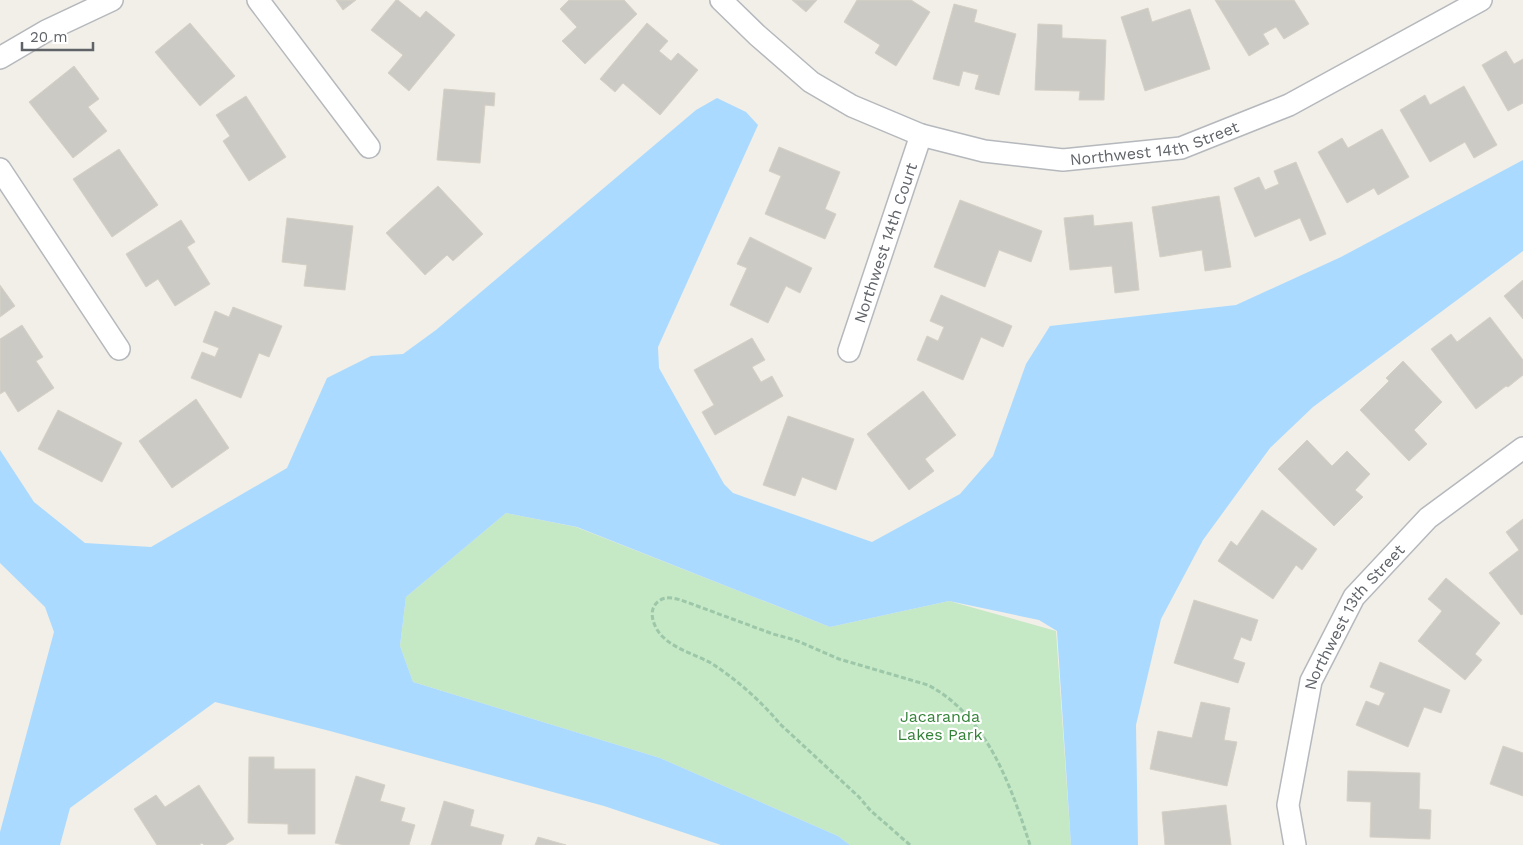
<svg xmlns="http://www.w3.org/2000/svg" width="1523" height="845" font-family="'Work Sans',sans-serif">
<rect width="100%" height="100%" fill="#f1efe8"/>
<polygon fill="#c5e8c5" points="506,513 576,527 830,627 949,601 1056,631 1071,845 850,845 838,836 660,758 413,682 400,646 406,597"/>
<polygon fill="#aadaff" points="717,98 746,112 758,125 658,347 659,368 724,484 733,493 872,542 960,494 993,456 1026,364 1050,326 1236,305 1341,257 1523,160 1523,251 1313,407 1270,448 1203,540 1161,619 1136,725 1138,845 1071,845 1057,631 1039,620 949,601 830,627 577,527 506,513 406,597 400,646 413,682 660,758 838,836 850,845 721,845 604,806 330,731 215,702 70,808 60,845 0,845 0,832 54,632 45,607 0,563 0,450 34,502 85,543 151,547 287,468 327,378 371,356 403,354 436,330 696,110"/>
<g fill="#cccac5" stroke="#d6d1c6">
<polygon points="336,0 356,0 343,10"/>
<polygon points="396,0 398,0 420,18 426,11 455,35 409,91 388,73 403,55 371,30"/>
<polygon points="569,0 624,0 637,14 585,64 562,41 577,27 560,9"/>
<polygon points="792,0 817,0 806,12"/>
<polygon points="857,0 911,0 930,12 896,66 875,53 880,45 844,22"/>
<polygon points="1215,0 1294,0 1309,24 1284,39 1276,27 1263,34 1269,44 1249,56"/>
<polygon points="954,4 977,10 974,22 1016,34 999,95 975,89 979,75 963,71 959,86 933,79"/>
<polygon points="1148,8 1152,22 1190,9 1210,69 1145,91 1121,17"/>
<polygon points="190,23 235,76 200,106 155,52"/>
<polygon points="647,23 668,41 659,51 671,61 678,53 698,70 660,115 623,83 615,92 600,79"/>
<polygon points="1038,24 1062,25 1062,38 1106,40 1104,100 1079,100 1080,91 1035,90"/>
<polygon points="1506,51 1514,64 1523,59 1523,103 1508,111 1482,65"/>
<polygon points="74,66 99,99 88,107 107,131 73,158 29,102"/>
<polygon points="1464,86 1497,145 1474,158 1465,142 1430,162 1400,110 1425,95 1430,105"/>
<polygon points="444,89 495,93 494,106 485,105 480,163 437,160"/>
<polygon points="246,96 286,157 249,181 223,141 230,136 216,115"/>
<polygon points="1382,129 1409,177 1378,195 1374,188 1347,203 1318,152 1342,138 1348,148"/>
<polygon points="779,147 840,172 825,209 836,214 825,239 765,214 781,176 769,171"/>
<polygon points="119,149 158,205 112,237 73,179"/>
<polygon points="1296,162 1326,234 1310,241 1300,218 1255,237 1234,188 1259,177 1265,190 1279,184 1274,171"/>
<polygon points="438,186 483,234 453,261 447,255 425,275 386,233"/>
<polygon points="1219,196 1231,267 1205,271 1202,250 1160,257 1152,207"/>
<polygon points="960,200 1042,231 1031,262 999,250 985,287 934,267"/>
<polygon points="1093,215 1094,226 1132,222 1139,290 1115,293 1112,266 1070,270 1064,218"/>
<polygon points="287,218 353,226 345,290 304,286 307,265 282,262"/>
<polygon points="181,220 195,242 187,247 210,284 175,306 158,279 146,287 126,254"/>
<polygon points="750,237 812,268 800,293 786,286 768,323 730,305 747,268 737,264"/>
<polygon points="1523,280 1523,319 1504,296"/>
<polygon points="0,285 15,306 0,317"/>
<polygon points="941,295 1012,326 1003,347 981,337 963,380 917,360 927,336 938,341 944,327 930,321"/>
<polygon points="233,307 282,326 269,357 259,353 241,398 191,378 202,352 215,357 219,348 203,342 215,311 229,317"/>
<polygon points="1490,317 1523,360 1523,375 1508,387 1506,386 1476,409 1431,349 1451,334 1457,342"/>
<polygon points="22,325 43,357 36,361 54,388 18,412 5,391 0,394 0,339"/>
<polygon points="752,338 765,360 752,367 761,382 772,376 783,396 715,435 702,412 714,405 694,370"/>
<polygon points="1403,361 1442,402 1414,430 1427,444 1409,461 1360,410 1389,381 1386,378"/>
<polygon points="923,391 956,435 925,459 934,471 909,490 867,434"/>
<polygon points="196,399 229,448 172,488 139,441"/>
<polygon points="58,410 122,443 102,482 38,449"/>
<polygon points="788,416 854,439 836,490 802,477 795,496 763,485"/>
<polygon points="1307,440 1332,466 1347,451 1370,474 1355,490 1363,497 1334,526 1278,469"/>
<polygon points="1262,510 1317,549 1302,570 1296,565 1273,599 1218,561 1231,541 1237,546"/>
<polygon points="1523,519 1523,614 1521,615 1489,573 1519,550 1506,532"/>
<polygon points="1446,578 1500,623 1475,654 1482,660 1465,680 1418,641 1442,611 1428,599"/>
<polygon points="1194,600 1258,620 1251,641 1241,637 1233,659 1245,663 1238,683 1174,663"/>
<polygon points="1380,662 1450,690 1441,713 1424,707 1408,747 1356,725 1366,701 1379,706 1385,693 1370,687"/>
<polygon points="1201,702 1230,708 1224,740 1237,742 1227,786 1150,769 1158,731 1192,738"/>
<polygon points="1503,746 1523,753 1523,796 1490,784"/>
<polygon points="249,757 274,757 274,769 315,769 315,834 288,834 288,824 248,823"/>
<polygon points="1348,771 1420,773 1419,809 1431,810 1430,839 1370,837 1371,802 1347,801"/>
<polygon points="356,776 385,785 380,801 405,808 401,821 415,825 409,845 343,845 335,843"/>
<polygon points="199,785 234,839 225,845 204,845 202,843 199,845 157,845 134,809 156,795 165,807"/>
<polygon points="444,801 474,810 470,826 504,835 501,845 431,845"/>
<polygon points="1226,805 1231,845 1165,845 1162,812"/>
<polygon points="538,837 566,845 535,845"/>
</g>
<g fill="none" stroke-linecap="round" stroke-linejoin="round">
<g stroke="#b5b8bc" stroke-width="24">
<g id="minor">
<polyline points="258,0 369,147"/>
<path id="s1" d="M721 0 757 35 811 82 852 106 921 135 984 151 1063 160 1181 148 1289 105 1481 0"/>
<polyline points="0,58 46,31 112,0"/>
<polyline points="0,169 119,349"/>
<path id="s2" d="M849 351 921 135"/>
<path id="s3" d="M1295 845 1288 805 1311 681 1354 597 1428 518 1523 448"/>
</g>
</g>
<path stroke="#9cc7a9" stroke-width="3" stroke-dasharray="5 2.5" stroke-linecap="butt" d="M910 845 870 810 859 797 780 724C761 701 736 679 711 663 694 654 674 649 661 635 653 626 647 609 659 601 665 596 674 598 681 600L773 634 795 640 839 659 928 685C987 716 1011 786 1030 845"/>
<use href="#minor" stroke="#fff" stroke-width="21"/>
</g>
<g text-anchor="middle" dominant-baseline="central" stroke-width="4.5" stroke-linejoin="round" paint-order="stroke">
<g font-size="16" fill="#5f6368" stroke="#fff">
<text stroke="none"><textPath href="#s1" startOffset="482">Northwest 14th Street</textPath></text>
<text stroke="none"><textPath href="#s2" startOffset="114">Northwest 14th Court</textPath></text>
<text stroke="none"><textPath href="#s3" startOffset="244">Northwest 13th Street</textPath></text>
</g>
<g font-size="16" fill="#348238" stroke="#fff">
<text x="940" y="716">Jacaranda<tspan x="940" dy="18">Lakes Park</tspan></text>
</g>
</g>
<path d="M22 42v8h71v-8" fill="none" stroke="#5f6368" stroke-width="2.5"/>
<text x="30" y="42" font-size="15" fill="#5f6368" stroke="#ffffff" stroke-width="4" paint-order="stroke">20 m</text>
</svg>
